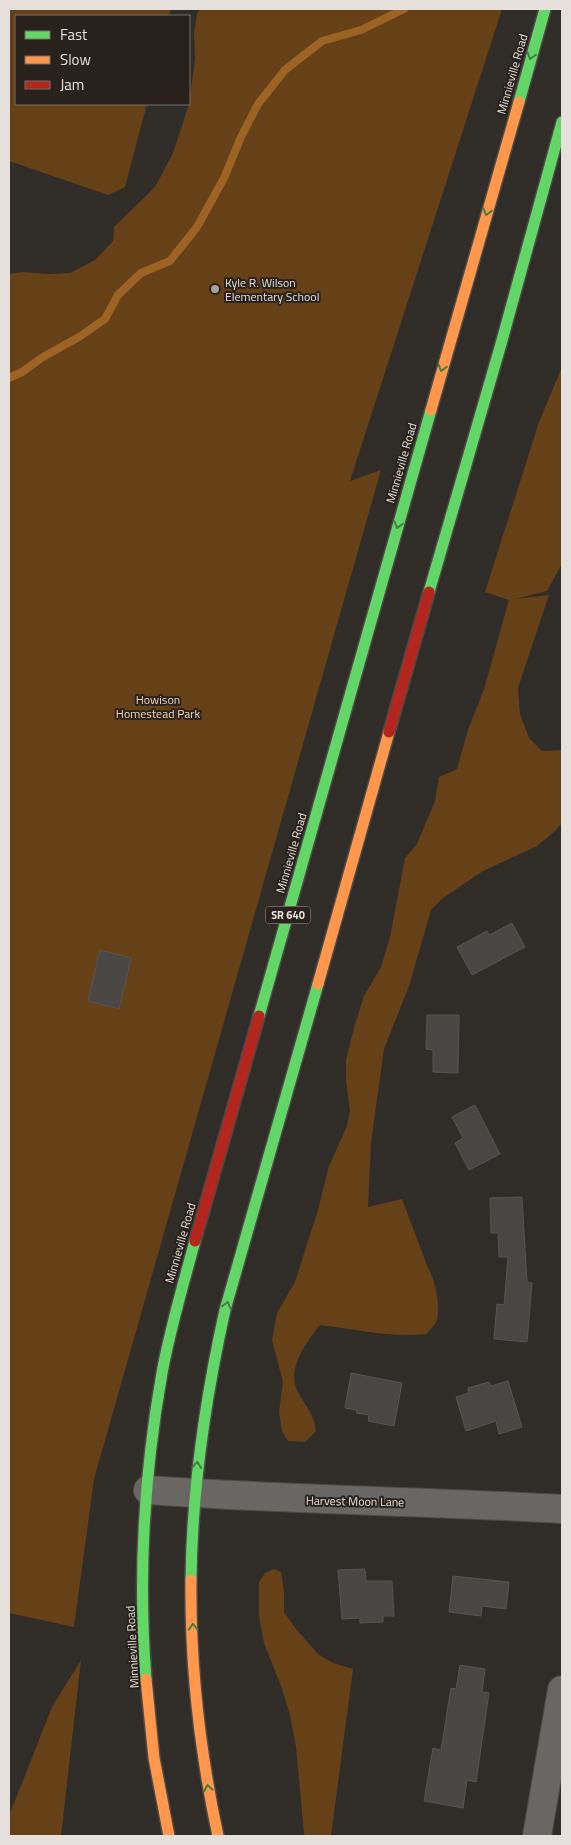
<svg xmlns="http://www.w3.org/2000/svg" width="571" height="1845" font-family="'Titillium Web',sans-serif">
<rect width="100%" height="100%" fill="#302c28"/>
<g fill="#664017">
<polygon points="9,9 171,9 169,16 16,16 16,104 147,104 125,187 108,195 9,161"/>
<polygon points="200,9 502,9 350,481 381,470 94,1479 74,1627 9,1613 9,274 23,272 48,274 70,273 95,260 113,241 114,227 155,187 173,153 189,104 195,59 194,34 197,14"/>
<path d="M562 367V564L547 591 515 599 549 595 518 688 520 714 529 738 542 751 562 750V823L555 831 537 846 483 871 443 898 431 910 409 986 384 1049 371 1143 368 1207 402 1199 428 1268C435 1279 442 1311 436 1322 434 1326 429 1331 426 1334 389 1338 356 1329 320 1325 306 1342 286 1370 298 1392 305 1406 315 1415 316 1431L305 1442 288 1441 282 1431 279 1412 283 1382 272 1340 277 1313 295 1282 318 1210 329 1166 347 1126 350 1111 346 1080V1060L355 1024 364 996 381 967 390 937 405 858 417 844 435 801 439 777 457 769 468 730 484 689 509 600 485 592 539 422Z"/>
<polygon points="274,1569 281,1572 284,1591 284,1612 296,1629 318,1654 333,1663 353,1669 331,1836 305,1836 304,1833 296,1747 290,1715 281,1686 264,1643 259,1616 259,1582 265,1573"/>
<polygon points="81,1660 61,1836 9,1836 9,1816 52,1707"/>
</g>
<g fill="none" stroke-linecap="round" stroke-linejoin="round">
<polyline stroke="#9c6324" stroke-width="8" points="9,378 22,372 43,357 79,337 105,319 118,295 141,273 170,261 197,227 224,178 241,137 258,104 285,70 322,41 361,30 404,9"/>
</g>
<g fill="#494643" stroke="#585451">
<polygon points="512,923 525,947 472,975 457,947 487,931 489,935"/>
<polygon points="100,950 131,958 119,1009 88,1001"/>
<polygon points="427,1015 459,1015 458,1073 433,1072 433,1050 426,1049"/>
<polygon points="475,1105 500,1154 469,1170 455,1143 463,1138 452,1117"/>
<polygon points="522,1197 527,1282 532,1283 527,1342 494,1339 497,1304 504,1305 508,1257 499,1257 498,1233 491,1233 490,1198"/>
<polygon points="351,1373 402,1383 394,1426 368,1421 369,1415 356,1413 357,1410 345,1408"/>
<polygon points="508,1381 522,1427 499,1434 496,1421 466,1431 456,1397 469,1393 468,1388 489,1382 491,1386"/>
<polygon points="365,1569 366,1581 392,1581 394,1616 383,1616 383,1622 360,1623 360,1618 342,1619 338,1570"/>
<polygon points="453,1576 509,1582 506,1609 482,1606 481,1616 449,1612"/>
<polygon points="460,1665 485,1669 482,1692 489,1693 476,1782 467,1780 463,1808 424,1801 433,1748 441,1750 451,1688 456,1689"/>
</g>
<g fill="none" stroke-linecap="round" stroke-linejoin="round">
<g stroke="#4d4946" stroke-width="30">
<g id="street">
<path d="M148 1490C286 1500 424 1501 562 1509"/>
<polyline points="537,1836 562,1690"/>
</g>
</g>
<g stroke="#4d4946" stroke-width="14">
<g id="fast">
<polyline points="519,102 545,9"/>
<polyline points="429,592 501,344 562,122"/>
<polyline points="259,1016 431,410"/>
<path d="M191 1580C192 1487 205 1400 225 1310L318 984"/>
<path d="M146 1679C138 1577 144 1474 162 1373 170 1329 183 1285 195 1241"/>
</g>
</g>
<g stroke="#4d4946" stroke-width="14">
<g id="slow">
<polyline points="431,410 519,102"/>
<polyline points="318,984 389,732"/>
<path d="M191 1580C190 1667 200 1752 218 1836"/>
<polyline points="146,1679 154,1758 169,1836"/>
</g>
</g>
<g stroke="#4d4946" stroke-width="14">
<g id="jam">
<polyline points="389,732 429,592"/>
<polyline points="195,1241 259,1016"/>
</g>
</g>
<use href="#street" stroke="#696663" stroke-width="28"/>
<use href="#fast" stroke="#63d668" stroke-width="11"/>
<use href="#slow" stroke="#ff974d" stroke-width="11"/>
<use href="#jam" stroke="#b3261e" stroke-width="11"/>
</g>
<defs><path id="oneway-chevron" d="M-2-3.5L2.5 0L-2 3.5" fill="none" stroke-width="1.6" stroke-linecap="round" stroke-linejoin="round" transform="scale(1.25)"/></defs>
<g stroke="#467c42">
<use href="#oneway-chevron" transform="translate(531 56) rotate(106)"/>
<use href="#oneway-chevron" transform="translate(487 212) rotate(105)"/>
<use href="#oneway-chevron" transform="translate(442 368) rotate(106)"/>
<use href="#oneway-chevron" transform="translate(398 525) rotate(106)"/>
<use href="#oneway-chevron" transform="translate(227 1305) rotate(-75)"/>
<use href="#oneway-chevron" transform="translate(197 1465) rotate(-85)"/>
<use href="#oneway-chevron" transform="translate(193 1627) rotate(-92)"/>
<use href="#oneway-chevron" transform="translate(208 1788) rotate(-99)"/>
</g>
<circle fill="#a6a19d" stroke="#29221c" stroke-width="2" cx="215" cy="289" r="5"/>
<g text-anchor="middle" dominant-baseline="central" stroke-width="4" stroke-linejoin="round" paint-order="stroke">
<rect fill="#29221c" stroke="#ada7a2" stroke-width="1" x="265.5" y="906.5" width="45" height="17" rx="4"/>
<g font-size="11" font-weight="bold" fill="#e5e0dc">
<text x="288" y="915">SR 640</text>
</g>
<g font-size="12" fill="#e5e0dc" stroke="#29221c">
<text transform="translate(512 74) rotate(-74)">Minnieville Road</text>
<text transform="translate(401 463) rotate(-74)">Minnieville Road</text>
<text transform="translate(291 853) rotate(-74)">Minnieville Road</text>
<text transform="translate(180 1243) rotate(-74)">Minnieville Road</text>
<text transform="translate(355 1501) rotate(1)">Harvest Moon Lane</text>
<text transform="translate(132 1647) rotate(-93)">Minnieville Road</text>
</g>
<g font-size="12" fill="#e5e0dc" stroke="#29221c" text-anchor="start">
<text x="225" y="282">Kyle R. Wilson<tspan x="225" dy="14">Elementary School</tspan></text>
</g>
<g font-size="12" fill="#fad6b7" stroke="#29221c">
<text x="158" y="699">Howison<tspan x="158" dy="14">Homestead Park</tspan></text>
</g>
</g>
<rect width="571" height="1845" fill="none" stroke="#e5e0dc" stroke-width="20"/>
<rect x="15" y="15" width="175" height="90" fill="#29221c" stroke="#746e69"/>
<rect x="25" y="31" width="25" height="8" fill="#63d668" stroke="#746e69"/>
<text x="60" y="40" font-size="15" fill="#e5e0dc">Fast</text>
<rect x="25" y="56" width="25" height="8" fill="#ff974d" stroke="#746e69"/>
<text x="60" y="65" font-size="15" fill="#e5e0dc">Slow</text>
<rect x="25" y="81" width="25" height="8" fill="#b3261e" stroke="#746e69"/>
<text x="60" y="90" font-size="15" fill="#e5e0dc">Jam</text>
</svg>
